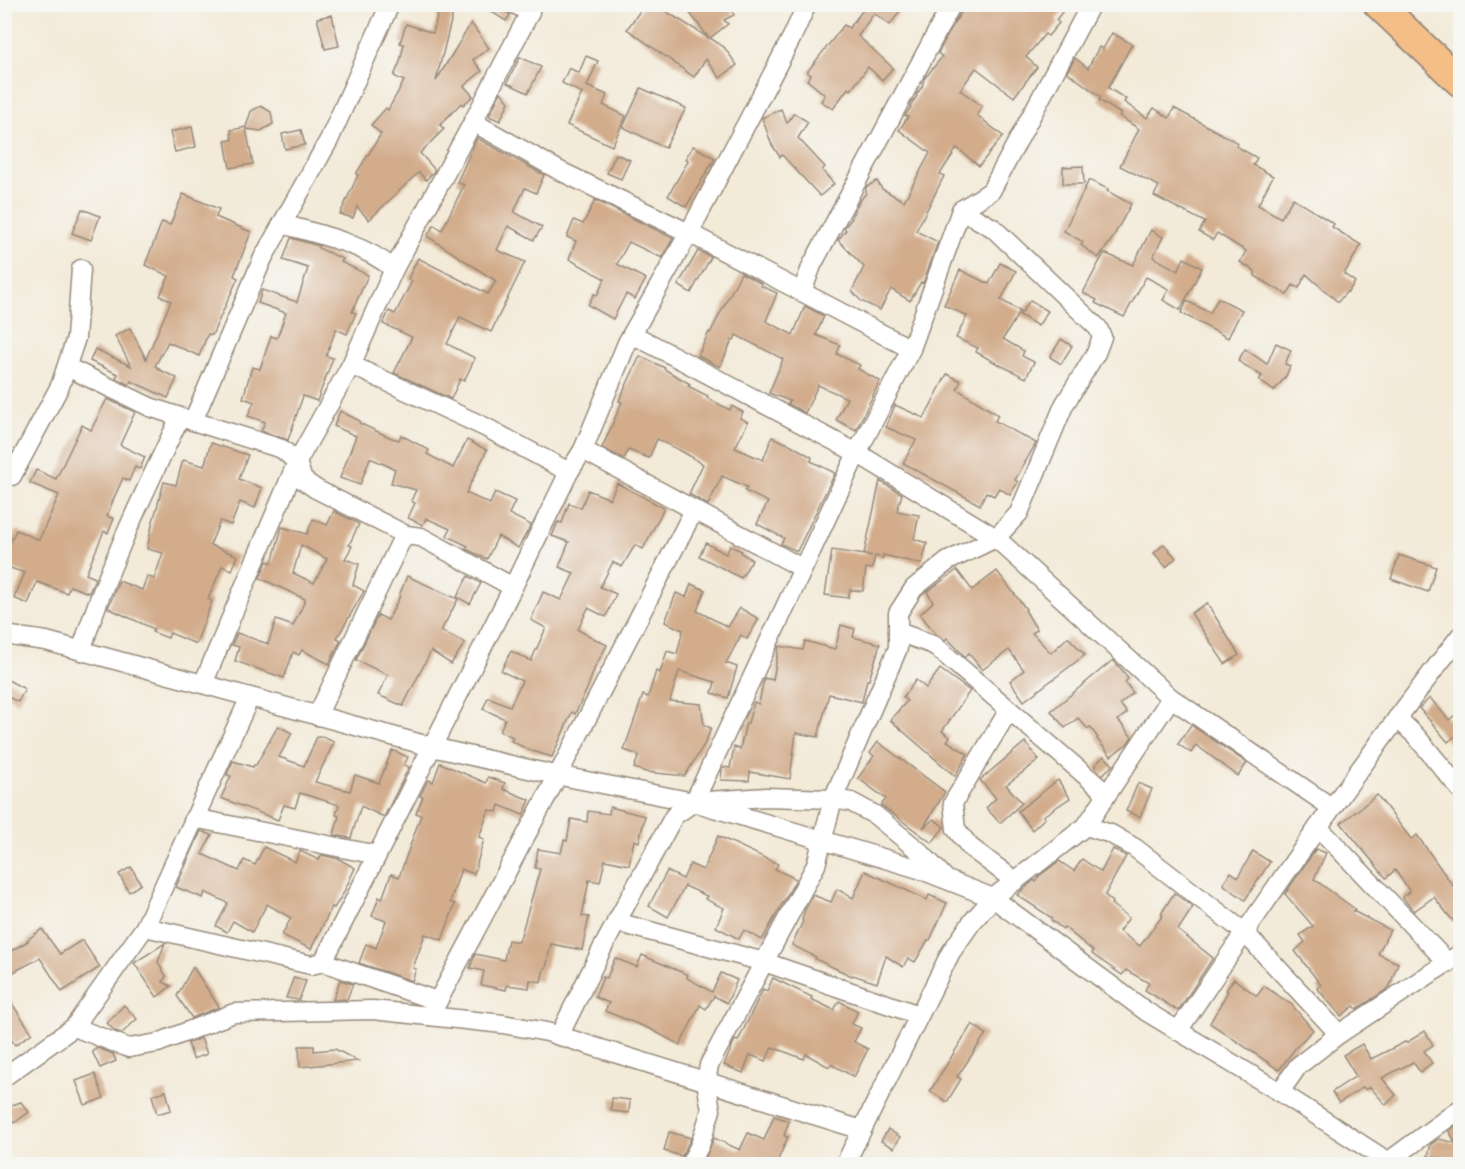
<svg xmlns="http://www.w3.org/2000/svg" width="1465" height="1169" font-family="Dekko,sans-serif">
<rect width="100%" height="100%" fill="#f6f6f2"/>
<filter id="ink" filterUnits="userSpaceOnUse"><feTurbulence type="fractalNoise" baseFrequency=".0167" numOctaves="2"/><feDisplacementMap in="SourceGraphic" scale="12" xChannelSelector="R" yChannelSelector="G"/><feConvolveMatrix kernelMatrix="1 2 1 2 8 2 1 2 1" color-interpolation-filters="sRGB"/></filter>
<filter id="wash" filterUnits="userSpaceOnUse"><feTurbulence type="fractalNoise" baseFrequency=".008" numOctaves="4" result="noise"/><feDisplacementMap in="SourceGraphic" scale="24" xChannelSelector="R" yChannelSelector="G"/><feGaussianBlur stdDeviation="1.35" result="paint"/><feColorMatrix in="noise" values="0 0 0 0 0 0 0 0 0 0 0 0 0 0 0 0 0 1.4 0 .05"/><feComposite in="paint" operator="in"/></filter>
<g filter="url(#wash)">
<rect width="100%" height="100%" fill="#f3ead8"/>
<g id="blocks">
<g fill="#d2ac8b" fill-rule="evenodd">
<polygon points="479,4 503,4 505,11 510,15 506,21"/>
<polygon points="645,4 654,4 709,38 683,4 728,4 734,15 724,20 728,24 710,38 724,47 737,65 720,78 706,59 694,77 627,29"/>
<polygon points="864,4 905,4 890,25 874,13 858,36 893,68 882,80 868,67 851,90 848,88 833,109 821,101 825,95 807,80 811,75 807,72 844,25 849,28 866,6"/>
<polygon points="967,4 1068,4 1056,20 1059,23 1048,36 1045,34 1026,57 1037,67 1014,97 976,68 960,90 982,106 977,115 1003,136 979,166 957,148 940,174 944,176 916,231 938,242 923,283 921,282 910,301 891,289 880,310 861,301 852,291 864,267 838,240 846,230 844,228 852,218 851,217 859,202 866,193 866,187 877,181 882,189 904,201 930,153 899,130 908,117 905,115 911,107 910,106 917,96 916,95 922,87 924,79 942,57 938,53 956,20"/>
<polygon points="440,5 454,9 436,81 471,23 489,48 473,60 482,71 464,86 473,96 463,105 461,103 440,125 444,129 420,153 435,170 426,180 419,172 369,220 357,207 353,218 340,214 358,175 356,174 381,134 371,125 386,108 388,110 404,81 394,76 400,62 404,44 400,43 406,24 433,33"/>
<polygon points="332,15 339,46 325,49 317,18"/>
<polygon points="1112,33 1132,44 1108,88 1126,99 1124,102 1147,118 1154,108 1169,118 1174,108 1238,143 1236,146 1257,158 1253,165 1273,176 1258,205 1281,218 1293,198 1334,224 1332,227 1361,245 1344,274 1355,282 1348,292 1347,291 1338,302 1306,274 1299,288 1293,285 1287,295 1255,276 1255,271 1240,262 1246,251 1217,233 1213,240 1199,232 1205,222 1154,196 1159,186 1120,166 1139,129 1119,116 1121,114 1099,100 1101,97 1067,72 1075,58 1088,68 1099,47 1103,49"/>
<polygon points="586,56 598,61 587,86 607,95 603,105 626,116 612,146 567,125 582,93 562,83 569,68 579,73"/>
<polygon points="520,57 541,67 528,93 507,83"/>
<polygon points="641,88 686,108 665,148 623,127"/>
<polygon points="501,92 509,102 500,121 489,116"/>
<polygon points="261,106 271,112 273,124 261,131 246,129 253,164 230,168 225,141 232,140 231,130 246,127 251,111"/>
<polygon points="781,109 787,123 794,113 808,122 798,138 825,167 822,170 834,184 820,196 782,155 780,157 772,145 762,118"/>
<polygon points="192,127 196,147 175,152 170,132"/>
<polygon points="301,130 305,145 285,149 282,134"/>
<polygon points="477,138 544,175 536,193 525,188 514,212 542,227 534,240 508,226 497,250 525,262 491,332 460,317 447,344 475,358 464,381 460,379 451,399 394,373 412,337 383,324 389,311 395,314 412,281 408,279 418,258 488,294 496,281 427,236 434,225 442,230 464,185 457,182"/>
<polygon points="693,146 715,158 686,207 668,196 688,161 685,159"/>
<polygon points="616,154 630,160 621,179 607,173"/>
<polygon points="1083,166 1084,184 1063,184 1063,167"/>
<polygon points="1089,180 1108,189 1107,191 1131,204 1111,241 1098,258 1081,245 1083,242 1064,231"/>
<polygon points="183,194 219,209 216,217 251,232 234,276 238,278 212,335 208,334 199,356 168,342 155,366 159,368 158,369 177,378 168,398 131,381 129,385 116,378 118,374 90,361 95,349 131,366 115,336 130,328 146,359 171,301 160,296 169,276 145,265 162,222 170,225"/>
<polygon points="595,200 673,238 662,258 629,242 617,264 646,279 635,299 626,294 613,319 588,305 594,294 597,295 605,279 569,259 576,241 567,237 574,220 583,224"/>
<polygon points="82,209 100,216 91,240 72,233"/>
<polygon points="1151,230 1163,237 1153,257 1178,271 1184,258 1202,268 1180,310 1163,300 1169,289 1146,277 1124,317 1095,303 1097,300 1083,293 1104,253 1133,265"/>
<polygon points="291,238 319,246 318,248 343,259 341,262 368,275 352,312 356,313 347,334 336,329 326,356 333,358 317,401 303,396 288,440 261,431 265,422 248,416 254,402 243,398 252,367 260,369 271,336 277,338 286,313 258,303 262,290 297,302 308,268 283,260"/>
<polygon points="698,251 711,257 691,293 678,285"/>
<polygon points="1000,263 1016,271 1001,300 1020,311 1003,339 1024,351 1022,356 1034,362 1026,378 996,363 976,352 978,348 956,338 967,316 944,305 960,270 989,284"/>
<polygon points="741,273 762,284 761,286 777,293 766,321 793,335 805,306 824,316 816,335 840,345 837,354 860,365 858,369 880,381 856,430 836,420 847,398 818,385 805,413 788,404 790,401 769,393 783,359 736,335 734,340 732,340 720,367 698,356 709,332 710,333"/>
<polygon points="1218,298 1242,310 1228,338 1181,313 1187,301 1210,313"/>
<polygon points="1030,300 1048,311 1038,326 1020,315"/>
<polygon points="1061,339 1072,346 1061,364 1050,357"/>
<polygon points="1276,343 1291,350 1285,364 1290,366 1286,376 1274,391 1259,380 1262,376 1238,361 1245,349 1267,364"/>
<polygon points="640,356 665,368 664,369 690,384 688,386 708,396 707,398 730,410 732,406 743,412 740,418 748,422 735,448 763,460 772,437 791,445 812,457 811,461 835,473 797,551 781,544 784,538 757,524 768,502 745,491 747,487 722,476 708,505 689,494 703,464 683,452 657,439 649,458 628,450 624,459 602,448 622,402 619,401"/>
<polygon points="947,374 961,381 957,389 998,415 995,421 1036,443 1015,480 1018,482 1010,495 999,488 994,496 986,492 980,505 903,463 916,440 886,427 895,405 924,418"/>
<polygon points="107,399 135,412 120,445 145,457 140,469 135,467 129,481 123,478 114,498 107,516 114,519 108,533 104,531 86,574 95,578 89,593 70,586 67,593 37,582 28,604 14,598 25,573 4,566 4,556 16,530 39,540 59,495 30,483 36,470 56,479 82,425 91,430"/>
<polygon points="340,411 360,421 359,423 389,437 399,440 401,435 429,450 427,454 453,468 467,440 487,450 466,493 490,504 495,492 515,501 509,514 531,525 518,548 498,536 487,559 466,549 468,546 447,536 450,529 426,518 423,525 408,518 415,503 411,501 416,490 391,483 395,469 370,458 360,485 340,478 356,436 334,426"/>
<polygon points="211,443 248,455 239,479 262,488 255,508 240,502 231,525 220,521 210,545 238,556 232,570 222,566 208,599 212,601 196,644 170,633 168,638 152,632 154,629 108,608 119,581 142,590 147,576 154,579 163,553 147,549 152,525 164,482 176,485 183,460 204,466"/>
<polygon points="880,481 902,494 897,511 919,515 914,539 927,543 922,564 883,555 883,558 875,556 872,569 866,568 863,591 850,590 848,598 825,595 832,550 872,556 864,554"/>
<polygon points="617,483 664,508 643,549 635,545 622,567 613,562 600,587 616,594 606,617 588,608 578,630 607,645 595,667 587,689 575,714 572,712 552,757 529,750 511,741 513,737 500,731 505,719 483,709 488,697 510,706 522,681 501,671 511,651 531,661 546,628 531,620 543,592 561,600 574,573 559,567 569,542 552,536 558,522 562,523 569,503 581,508 588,490 610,499"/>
<path d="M334 511 359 524 349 545 352 546 345 559 359 564 353 585 364 591 337 638 341 640 329 664 302 650 299 655 293 652 284 678 235 661 239 647 232 645 237 633 268 644 276 620 293 626 303 605 305 599 260 578 267 561 272 563 282 527 307 534 313 519 327 525ZM301 545 327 559 314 583 293 573Z"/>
<polygon points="706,543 726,554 730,546 742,551 741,553 752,560 741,578 699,556"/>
<polygon points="1164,544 1176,558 1166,567 1154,553"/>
<polygon points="1399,555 1436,567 1428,592 1391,579"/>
<polygon points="957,570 972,590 997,571 1026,609 1025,610 1037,630 1032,633 1051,653 1068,637 1085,655 1024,701 1010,681 1024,670 1009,650 982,670 969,653 965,657 947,638 945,640 936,634 920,614 933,602 927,592"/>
<polygon points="407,576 458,599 441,631 465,643 451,664 431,651 403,706 378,695 388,675 356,660 378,615 388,620 400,596 399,596"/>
<polygon points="468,576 481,583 470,604 457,597"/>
<polygon points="691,584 705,590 697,611 728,627 740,608 759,619 747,639 741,635 726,663 737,667 728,698 712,693 715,682 679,671 670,701 701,704 704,725 711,728 705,743 685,776 646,772 634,768 639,755 624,750 643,695 648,697 656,671 660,673 667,651 677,654 683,630 665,622 676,593 686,597"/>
<polygon points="1207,603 1239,655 1225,664 1191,613"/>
<polygon points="841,625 855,629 853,637 880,644 869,680 867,680 862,702 829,694 818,737 796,733 790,779 750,772 749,781 721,780 722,769 723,767 730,768 734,747 740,749 746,723 748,723 754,702 759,704 764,678 773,680 779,646 803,650 805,641 835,649"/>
<polygon points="1113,660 1123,671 1128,679 1125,682 1133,693 1120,704 1127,713 1118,720 1132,737 1127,744 1111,756 1097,739 1098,738 1090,727 1088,729 1078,718 1065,728 1051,711"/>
<polygon points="940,669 970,691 942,731 950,737 947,741 968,754 955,776 890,720 907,701 903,697 916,680 926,688"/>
<polygon points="4,678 25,689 18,702 4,695"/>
<polygon points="1430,698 1449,720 1461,710 1461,731 1448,742 1419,708"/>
<polygon points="1191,725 1247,763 1238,776 1196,745 1191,753 1178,744"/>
<polygon points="278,726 292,733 279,757 304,766 317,737 323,737 334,742 315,782 350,791 355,775 379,783 392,750 408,757 404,765 409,767 384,817 361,806 351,838 334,835 339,816 336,815 339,805 300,793 295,808 284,805 278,820 221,798 231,776 227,775 233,761 253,767 254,765 256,765"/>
<polygon points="878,742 945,792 923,828 934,819 944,827 932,843 881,805 886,799 858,778 874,756 870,753"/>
<polygon points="1025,742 1039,760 1006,785 1022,803 1000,823 986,808 996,798 980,780"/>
<polygon points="1104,756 1113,765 1102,775 1094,766"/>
<polygon points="440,763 486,783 488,777 505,783 503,789 530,800 523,815 499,805 497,812 489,810 479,837 484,839 474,874 461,869 450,902 455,904 442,940 425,934 413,968 416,969 412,981 359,963 366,944 376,948 386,921 372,916 379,897 382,899 391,874 399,877 421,815 416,813 423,797 420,796 428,780 433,782"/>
<polygon points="1058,780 1070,798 1043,816 1045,818 1032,830 1018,811"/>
<polygon points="1138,783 1152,789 1140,817 1126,811"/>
<polygon points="1377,795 1411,839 1417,835 1453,886 1461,880 1461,931 1434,897 1414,911 1402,897 1410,892 1395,870 1386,878 1341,823"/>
<polygon points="610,807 645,816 639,842 634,840 629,865 605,860 600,882 589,880 582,916 589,917 582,950 551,944 546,968 544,968 541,982 530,980 529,988 507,985 506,990 481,985 484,971 470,968 475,954 504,960 508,940 519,942 540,869 535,868 538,849 561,853 564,840 567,841 571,819 587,822 588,811 609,814"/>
<polygon points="201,831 212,835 202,854 239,871 244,860 255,865 264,847 295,862 300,851 319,860 322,855 339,859 355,868 343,894 334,908 332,907 311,949 282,935 291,918 267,904 252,932 233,921 227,932 216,926 228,903 205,892 203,898 176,887"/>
<polygon points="718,836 778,864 775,869 796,879 762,940 744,930 739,939 716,927 724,908 705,899 707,896 685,886 668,917 649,906 667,871 683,879 690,864 703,870"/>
<polygon points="1113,849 1126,856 1105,895 1113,902 1111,904 1129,918 1119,931 1140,946 1163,915 1161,914 1174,893 1193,907 1178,930 1213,958 1178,1011 1145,990 1149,983 1126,970 1122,975 1092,954 1093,951 1064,927 1063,929 1051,920 1052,918 1017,895 1034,880 1036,882 1039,876 1059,861 1074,871 1082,859 1101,872"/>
<polygon points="1316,849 1326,853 1314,879 1355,909 1353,911 1390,930 1378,954 1398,963 1389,988 1357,1009 1354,1006 1341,1016 1317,988 1321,985 1295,951 1305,942 1300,935 1313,926 1285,894"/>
<polygon points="1253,851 1270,862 1245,900 1223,884 1231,872 1238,877"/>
<polygon points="131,867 141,884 129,892 119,874"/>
<polygon points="865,871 927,900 929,895 947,903 930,940 928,940 915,962 908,958 903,967 886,956 877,983 853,975 852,976 815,959 816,957 792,945 803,921 802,920 805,910 813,895 831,902 837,889 853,898"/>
<polygon points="42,929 60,954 82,940 100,967 62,992 40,958 4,977 4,955 28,941 27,940"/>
<polygon points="165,943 158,962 166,976 163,982 171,986 157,997 134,963"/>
<polygon points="642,955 688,975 687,978 712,992 721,973 737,980 727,1003 714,996 706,1009 700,1005 680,1045 650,1029 605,1011 609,1003 595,997 603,977 607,978 615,958 637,967"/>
<polygon points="193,967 219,1007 192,1018 177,996"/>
<polygon points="294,977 306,981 299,1000 286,998"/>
<polygon points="773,978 812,997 811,999 834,1010 839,1001 858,1011 852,1024 861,1028 854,1042 868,1049 854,1077 831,1064 829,1067 806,1054 804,1059 772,1047 766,1061 750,1055 743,1073 724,1065 735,1040 738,1041 763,989 767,991"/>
<polygon points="1234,979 1257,996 1264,986 1292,1005 1313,1030 1296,1047 1279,1070 1210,1023 1228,991 1226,990"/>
<polygon points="340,980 353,984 347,999 333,1000"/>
<polygon points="4,992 32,1033 15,1045 4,1029"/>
<polygon points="124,1005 137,1019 122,1033 115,1031 107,1023"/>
<polygon points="972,1024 986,1034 957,1077 961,1079 947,1102 930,1091"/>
<polygon points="1425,1031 1433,1045 1424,1051 1432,1063 1420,1072 1413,1062 1382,1078 1396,1095 1386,1105 1370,1087 1366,1090 1363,1087 1339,1103 1332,1092 1356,1076 1343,1055 1362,1044 1371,1059 1405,1042 1406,1043"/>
<polygon points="201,1038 207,1054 193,1059 188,1043"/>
<polygon points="299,1046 314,1046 314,1051 335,1049 358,1061 300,1067"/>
<polygon points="98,1048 113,1054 116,1061 100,1068 92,1051"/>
<polygon points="95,1074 104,1098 85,1105 76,1081"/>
<polygon points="166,1091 171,1110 157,1114 152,1095"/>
<polygon points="612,1098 630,1100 629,1113 611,1111"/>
<polygon points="21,1102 29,1112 14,1123 4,1108"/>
<polygon points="774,1116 789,1121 784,1136 788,1137 776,1164 703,1163 714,1138 740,1150 748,1133 764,1140"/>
<polygon points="1461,1123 1461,1164 1447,1164 1441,1159 1428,1156 1431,1144 1439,1139 1456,1143 1449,1131"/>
<polygon points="888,1129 900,1137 894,1148 881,1141"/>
<polygon points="669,1132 691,1138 682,1156 664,1151"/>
</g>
</g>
</g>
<g filter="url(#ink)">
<use href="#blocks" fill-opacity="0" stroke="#978a7b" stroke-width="1.5"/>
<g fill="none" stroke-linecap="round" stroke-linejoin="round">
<g stroke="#978a7b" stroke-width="21">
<g id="minor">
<polyline points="514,4 530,12 473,122 560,171 689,233 911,349"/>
<path d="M282 224C321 235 362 243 394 269"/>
<polyline points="802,292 812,265 952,4"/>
<polyline points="632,334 857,453 996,538 1171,698 1331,807"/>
<polyline points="351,365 485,427 569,472"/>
<polyline points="67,367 150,407 180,417"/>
<polyline points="193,421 263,258 329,140 390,4"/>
<polyline points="583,450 802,568"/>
<polyline points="12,476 60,386 76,338 81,269"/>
<polyline points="898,632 934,645 1107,794"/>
<polyline points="4,635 46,641 432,747 546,773 694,802 919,869 993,898 1147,1012 1280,1092 1392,1164"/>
<path d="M81 651C107 569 143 495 180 417L282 449 297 462 303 480 316 489 406 535"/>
<polyline points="203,684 297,462 351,365 394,269 473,122"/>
<polyline points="1009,710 953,803 956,829 970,847 1015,881"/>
<polyline points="317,716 400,543 406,535 421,537 513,587"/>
<polyline points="1397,718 1416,736 1460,789"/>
<polyline points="694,802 857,453 911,349 961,210 991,191 1091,4"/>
<polyline points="194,818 377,855"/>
<polyline points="1086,826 1111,834 1135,848 1244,932 1339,1034"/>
<polyline points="1318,827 1448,963"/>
<polyline points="616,922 764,962 919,1015"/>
<polyline points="145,927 311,965 323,962 513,587 569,472 583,450 627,343 689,233 792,37 807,4"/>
<polyline points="323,962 437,1001"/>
<polyline points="430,1016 558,775 694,510"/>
<polyline points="74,1027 129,1048 158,1043 234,1013 373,1010 503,1024 547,1032 862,1130"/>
<path d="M1178 1031C1268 896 1361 763 1460 636"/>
<polyline points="559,1036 603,947 674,816 694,802 766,797 833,799 851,802 875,815 920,852 944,877"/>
<polyline points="4,1077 74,1027 145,927 250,697"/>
<polyline points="1280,1092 1298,1066 1339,1034 1460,954"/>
<polyline points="690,1164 700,1145 711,1110 706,1082 709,1065 816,865 833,799 898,648 898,613 914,588 948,561 996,538 1019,513 1064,405 1096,353 1102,337 1098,328 993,228 961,210"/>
<polyline points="845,1164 951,952 972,922 993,898 1086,826 1171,698"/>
<polyline points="1385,1164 1460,1109"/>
</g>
</g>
<g stroke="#978a7b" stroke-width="32">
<polyline id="trunk" points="1378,4 1460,82"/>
</g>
<use href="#minor" stroke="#fff" stroke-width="18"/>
<use href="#trunk" stroke="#f6be87" stroke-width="28"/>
</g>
</g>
<rect width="1465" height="1169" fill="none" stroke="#f6f6f2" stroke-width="24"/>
</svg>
